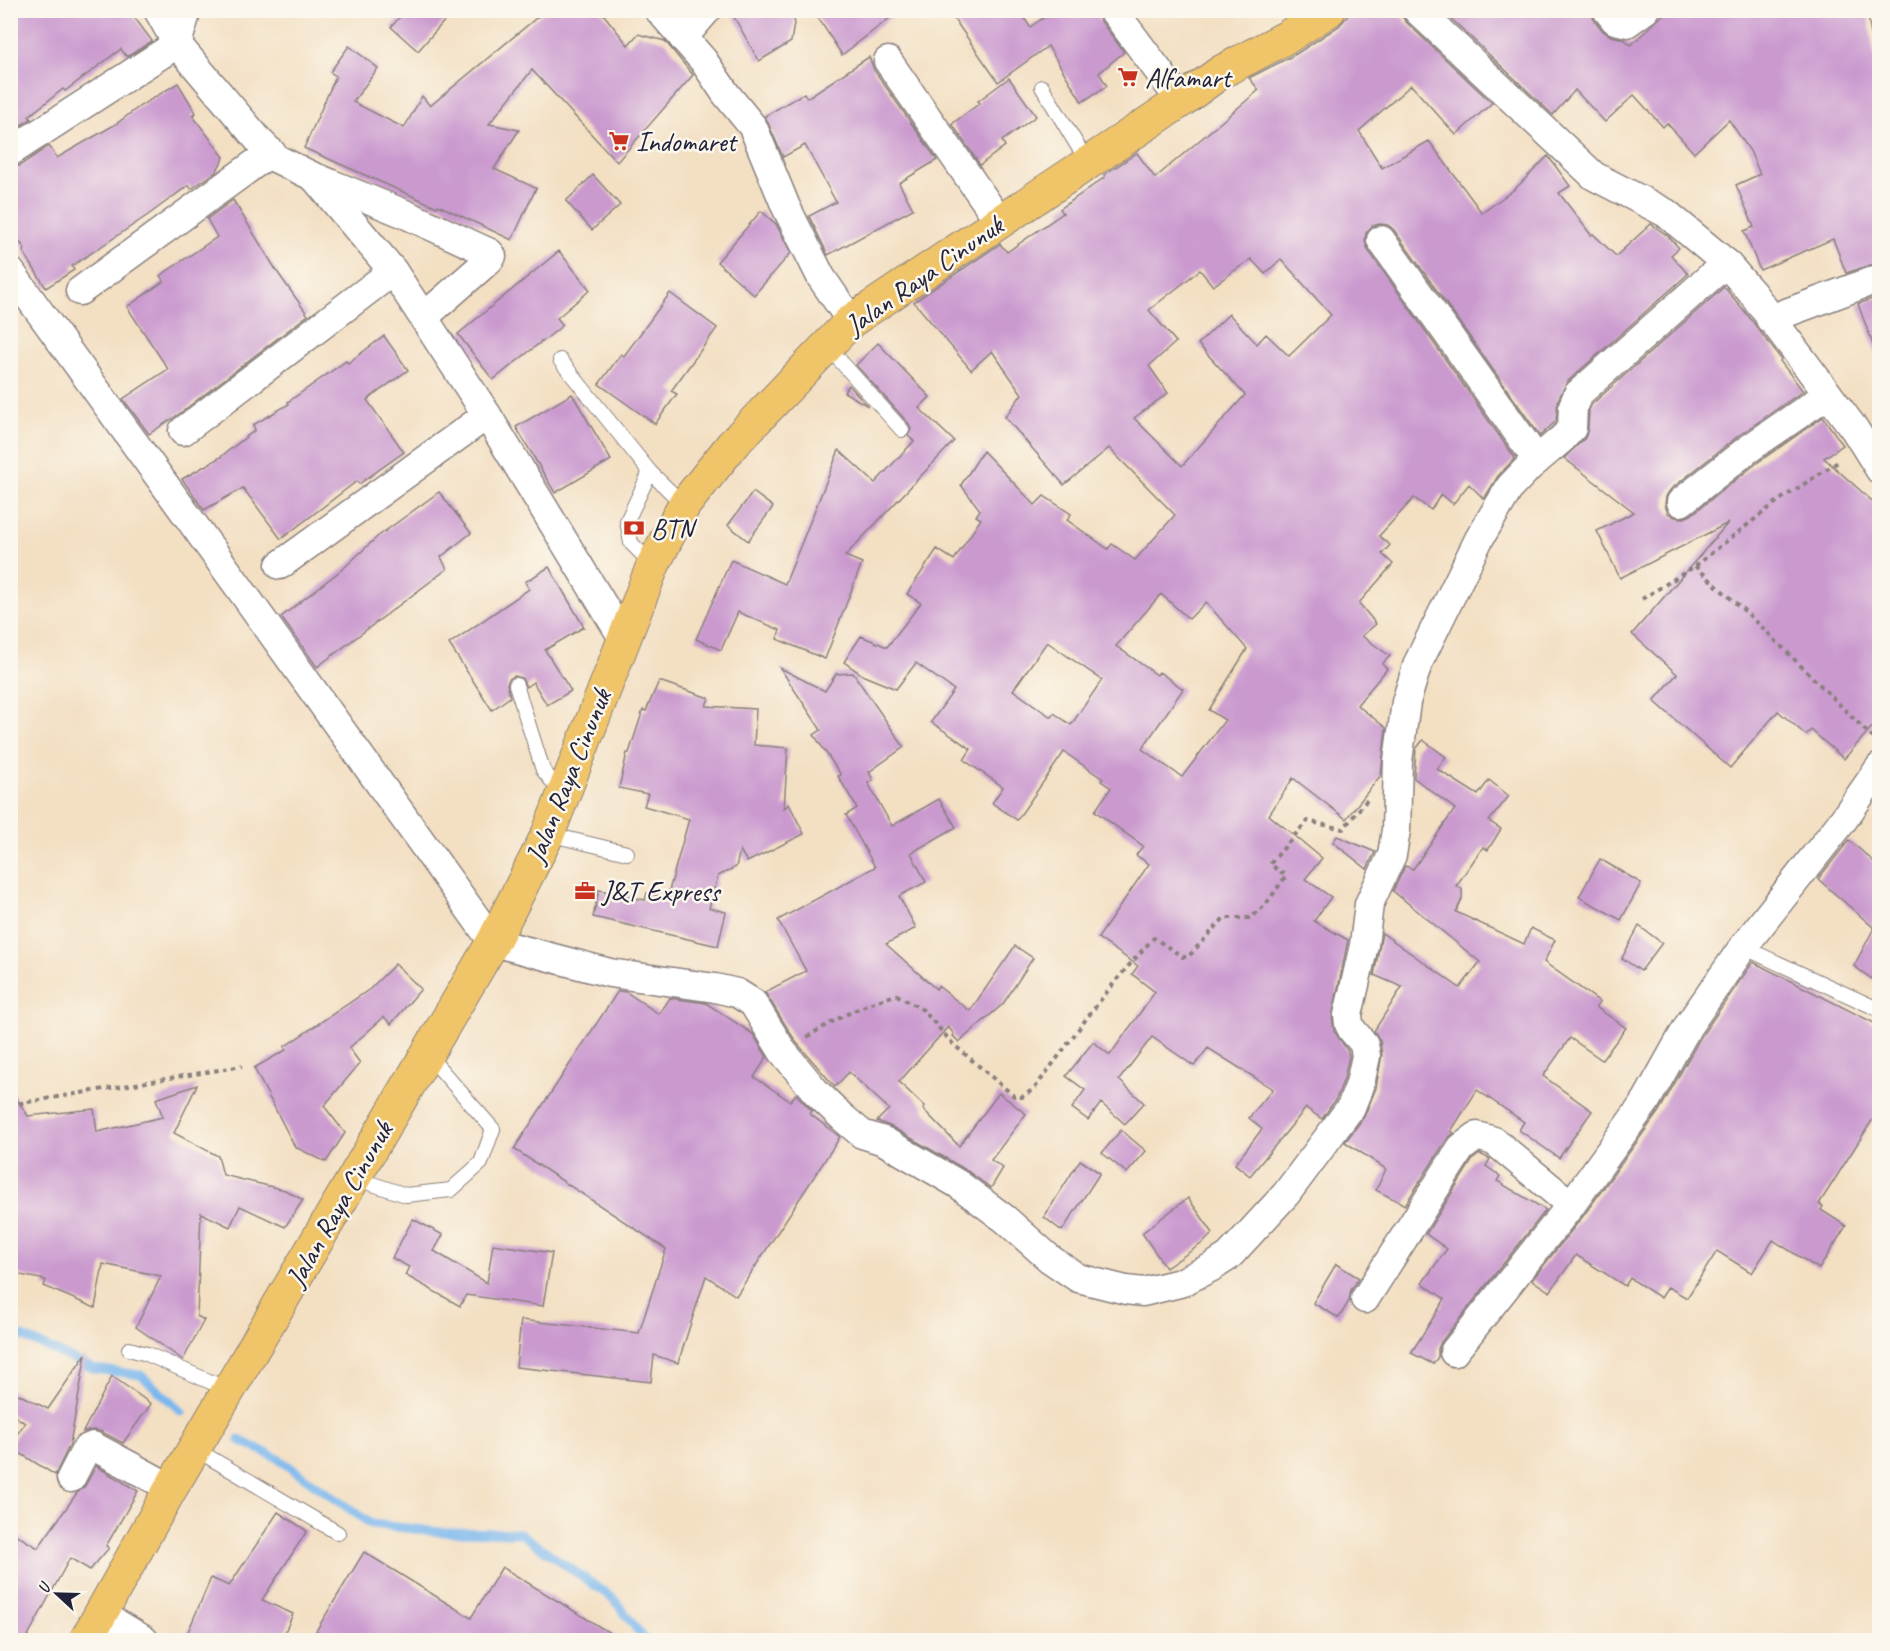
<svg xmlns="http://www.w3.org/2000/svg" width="1890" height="1651" font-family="Caveat,sans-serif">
<rect width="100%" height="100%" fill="#fbf7ec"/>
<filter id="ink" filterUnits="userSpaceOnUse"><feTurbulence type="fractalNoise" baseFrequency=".0167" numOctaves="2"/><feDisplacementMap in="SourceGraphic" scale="12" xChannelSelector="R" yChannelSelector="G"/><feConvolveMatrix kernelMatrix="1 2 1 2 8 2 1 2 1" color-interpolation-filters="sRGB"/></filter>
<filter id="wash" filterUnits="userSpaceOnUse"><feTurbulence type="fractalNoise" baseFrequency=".008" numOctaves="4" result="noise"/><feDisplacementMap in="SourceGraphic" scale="24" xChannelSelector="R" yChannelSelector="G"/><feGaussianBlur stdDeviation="1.35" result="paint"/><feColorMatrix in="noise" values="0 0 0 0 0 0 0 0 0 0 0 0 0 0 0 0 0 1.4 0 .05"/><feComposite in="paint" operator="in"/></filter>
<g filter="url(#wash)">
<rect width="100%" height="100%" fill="#f3dfc2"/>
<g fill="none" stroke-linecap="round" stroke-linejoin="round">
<g stroke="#7ab7ed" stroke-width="9">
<polyline points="10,1331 95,1369 141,1375 182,1412"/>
<polyline points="239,1440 277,1458 371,1524 440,1532 520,1533 614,1599 645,1640"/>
</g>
</g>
<g id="blocks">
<g fill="#ca9acf" fill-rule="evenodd">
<polygon points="10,10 129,10 152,41 127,57 121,49 65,91 63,89 29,116 31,119 10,132"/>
<polygon points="406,10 454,10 418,51 391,27"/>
<polygon points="546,10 600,10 628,45 638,34 665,41 693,75 617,162 532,70 489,124 519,130 494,169 536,188 512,240 438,205 437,207 304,148 336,76 330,72 349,46 378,68 353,102 404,128 422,96 430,106"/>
<polygon points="730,10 796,10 791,42 759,61"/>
<polygon points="813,10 900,10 842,55"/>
<polygon points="948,10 1019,10 1030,27 1055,10 1095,10 1100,20 1124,52 1099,73 1107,86 1082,102 1048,46 998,82"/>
<path d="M1353 10H1401V15L1406 22 1492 103 1456 135 1411 85 1359 131 1382 168 1429 141 1482 213 1516 188 1548 156 1570 186 1559 193 1591 235 1593 234 1616 256 1651 224 1668 236 1679 248 1671 255 1688 274 1567 382 1558 400 1556 421 1540 436 1394 230 1388 225 1380 224 1372 226 1366 233 1365 241 1368 250 1515 458 1498 476 1484 499 1469 484 1453 504 1441 494 1431 510 1414 498 1379 536 1390 545 1382 554 1393 564 1359 603 1376 624 1362 636 1390 656 1382 664 1387 669 1357 705 1386 728 1381 775 1346 819 1293 778 1269 815 1322 858 1305 879 1331 897 1314 921 1348 940 1332 1017 1334 1031 1348 1051 1349 1056 1344 1079 1336 1099 1322 1119 1306 1108 1250 1176 1235 1164 1262 1129 1249 1118 1273 1089 1208 1048 1194 1066 1152 1037 1119 1080 1144 1103 1125 1124 1101 1103 1088 1120 1072 1108 1085 1090 1066 1076 1093 1042 1110 1055 1155 992 1132 974 1138 966 1098 938 1149 864 1136 855 1143 846 1095 811 1111 788 1101 781 1103 779 1064 752 1017 820 992 803 1003 787 964 760 971 749 931 722 954 690 916 663 896 689 864 676 844 662 861 636 887 647 921 603 907 594 937 549 954 560 981 519 976 516 980 510 961 485 983 451 1035 505 1044 496 1071 514 1067 520 1108 549 1112 544 1135 560 1175 515 1109 448 1064 485 1005 417 1022 394 992 351 971 370 914 302 1000 244 1007 252 1063 213 1060 209 1105 177 1104 175 1137 153 1155 178 1259 90 1249 78 1296 54 1339 26ZM1251 259 1265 274 1281 259 1331 315 1289 356 1266 334 1257 344 1229 314 1198 344 1245 395 1182 466 1134 418 1168 393 1149 366 1176 342 1149 310 1200 270 1213 286ZM1161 594 1189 619 1206 602 1247 649 1209 710 1225 720 1182 777 1142 749 1183 689 1159 672 1157 675 1116 646ZM1047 642 1102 680 1071 725 1054 713 1051 717 1013 690Z"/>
<polygon points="1442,10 1591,10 1594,20 1603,31 1611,36 1624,39 1631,45 1668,10 1867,10 1875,59 1880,59 1880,262 1846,273 1833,239 1760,270 1744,231 1754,227 1736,185 1760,174 1750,151 1729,120 1694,153 1667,123 1663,127 1634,95 1605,122 1575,90 1553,115"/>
<polygon points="869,57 874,70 937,160 899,183 913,209 828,255 809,216 836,202 805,145 783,157 765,116 804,93 807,98"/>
<polygon points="1009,78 1036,116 1002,141 1005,146 980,165 952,124 980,103 978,101"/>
<polygon points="178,83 196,113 192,115 224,157 216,172 191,189 189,185 148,215 72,266 74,270 46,288 23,251 25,249 10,229 10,168 19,166 49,146 57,158 116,124 140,106"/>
<polygon points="593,175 620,205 592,230 566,201"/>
<polygon points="233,200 278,273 308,315 179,414 149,434 123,399 168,369 127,307 164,281 160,276 217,237 207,219"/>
<polygon points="761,211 776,224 791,253 754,295 717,262"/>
<polygon points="559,251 590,290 557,318 563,325 542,342 540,340 541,342 493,380 458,334"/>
<polygon points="1724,287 1743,309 1781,359 1780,361 1803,391 1738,436 1671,489 1666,496 1665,505 1668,513 1675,517 1684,518 1691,515 1757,463 1823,417 1843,445 1824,458 1880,508 1880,718 1844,759 1811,730 1806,735 1778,711 1730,768 1654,701 1677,674 1632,634 1728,523 1620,578 1597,531 1634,512 1564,458 1585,438 1588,429 1589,410 1592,404"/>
<polygon points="670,293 717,328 671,391 677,394 655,424 599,384 621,354 624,356"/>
<polygon points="1880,296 1880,355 1877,356 1858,304"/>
<polygon points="384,336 408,370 367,400 404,452 359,484 357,481 281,539 243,488 204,510 182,479 219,458 255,430 253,425 289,404 288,402 346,361 348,363"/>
<polygon points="878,343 930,397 919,408 954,441 845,556 862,563 825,659 777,639 780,630 738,612 721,650 696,639 731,560 785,584 839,450 875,483 914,441 908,436 911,429 909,424 856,365"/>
<polygon points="849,385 868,406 844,392"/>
<polygon points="572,394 611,460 555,493 516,427"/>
<polygon points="439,492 471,533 441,557 447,569 317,667 281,617 345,567 377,537"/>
<polygon points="753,492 773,507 748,541 728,525"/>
<polygon points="549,567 584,627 545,650 571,691 547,705 533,682 526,687 522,678 514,676 509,679 507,684 510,697 492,710 449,644 529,589 525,582"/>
<polygon points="780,668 825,691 836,674 853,673 904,747 869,772 873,780 868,783 892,826 939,799 956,827 911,853 926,882 899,896 916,928 886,944 936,989 938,986 970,1011 1015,946 1033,958 1003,1004 959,1042 953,1036 954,1034 948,1027 899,1082 925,1107 923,1109 959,1146 999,1093 1026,1114 991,1160 1003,1168 991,1188 966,1170 892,1127 877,1121 889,1109 849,1072 835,1087 796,1042 765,992 806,971 778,920 875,867 846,815 857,808 838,776 841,775 814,735 821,730"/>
<polygon points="659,681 709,698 706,706 756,709 754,745 788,748 784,808 789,804 804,834 747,862 740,850 736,867 718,876 709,908 726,912 718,946 593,917 599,890 645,900 647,893 667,898 689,819 644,806 648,794 619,788 627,753 629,753 643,710 646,711"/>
<polygon points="1423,740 1446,757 1437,769 1478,795 1489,780 1509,796 1489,821 1501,829 1488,850 1483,847 1456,886 1462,889 1462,899 1456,912 1524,944 1531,928 1555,940 1544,962 1600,1002 1596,1007 1626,1028 1602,1060 1570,1038 1543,1076 1592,1111 1559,1158 1519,1130 1524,1122 1477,1090 1451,1131 1454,1133 1447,1139 1405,1205 1376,1190 1386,1169 1345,1142 1364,1117 1376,1088 1382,1054 1380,1041 1374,1031 1402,987 1374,975 1382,933 1460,988 1480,962 1393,891 1405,866 1413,869 1455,809 1414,778 1416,749"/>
<polygon points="1337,836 1375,852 1367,869 1333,842"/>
<polygon points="1849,840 1880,867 1880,985 1854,966 1874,928 1818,879"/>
<polygon points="1600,859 1641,883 1621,920 1579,897"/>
<polygon points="1639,926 1662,943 1641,971 1622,958"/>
<polygon points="1753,962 1880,1026 1880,1108 1819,1204 1823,1206 1821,1210 1846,1226 1819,1269 1773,1240 1752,1273 1717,1251 1687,1298 1668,1287 1661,1298 1630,1278 1625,1286 1576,1255 1550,1292 1532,1280 1584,1215 1659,1111 1702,1035"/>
<polygon points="395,964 421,989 391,1024 384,1017 349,1048 360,1063 324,1106 345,1133 326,1162 295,1147 254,1068 286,1050 284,1047 370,989"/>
<polygon points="618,991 626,992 659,1014 670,998 706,1003 753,1034 767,1057 754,1077 790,1101 796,1094 812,1111 810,1114 840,1137 736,1296 706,1276 678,1363 654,1355 651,1382 516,1367 521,1320 639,1333 666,1249 514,1149"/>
<polygon points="197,1085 174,1133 218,1156 223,1175 285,1190 303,1200 285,1227 240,1206 230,1227 201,1213 197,1316 204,1320 183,1360 136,1327 161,1276 103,1264 95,1308 44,1286 46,1280 10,1273 10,1089 28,1116 94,1109 97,1132 163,1117 156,1099"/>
<polygon points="1121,1130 1146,1151 1127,1173 1102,1153"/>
<polygon points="1480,1154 1490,1159 1486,1166 1500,1176 1497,1181 1546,1210 1441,1342 1438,1349 1438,1357 1433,1364 1411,1353 1445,1299 1422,1283 1447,1249 1426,1234 1473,1159"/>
<polygon points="1080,1160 1100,1173 1062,1231 1044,1217"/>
<polygon points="1188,1198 1213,1233 1204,1242 1166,1268 1142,1233"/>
<polygon points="413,1219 443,1235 434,1251 487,1283 493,1244 552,1253 543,1306 466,1295 460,1306 405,1275 409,1267 392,1258"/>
<polygon points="1336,1264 1359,1278 1351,1290 1349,1301 1339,1318 1313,1303"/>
<polygon points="86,1354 70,1444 55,1475 10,1447 10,1444 25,1423 10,1413 10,1390 48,1409"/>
<polygon points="112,1376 151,1404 123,1443 100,1431 93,1430 83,1432"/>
<polygon points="96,1466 138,1491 106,1546 109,1548 90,1570 70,1558 25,1641 10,1641 10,1531 38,1548 77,1493 85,1486"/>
<polygon points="278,1512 307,1531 262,1600 293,1614 281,1641 184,1641 211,1578 229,1586"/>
<polygon points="364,1552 471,1618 502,1567 623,1641 332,1641 316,1631"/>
</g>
</g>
</g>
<g filter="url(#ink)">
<use href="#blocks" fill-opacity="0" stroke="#8a807e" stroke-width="1.5"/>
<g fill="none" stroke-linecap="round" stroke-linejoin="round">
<g stroke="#8a807e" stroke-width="16">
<g id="service">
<polyline points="1042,87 1088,163"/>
<polyline points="827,346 902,430"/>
<polyline points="560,360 650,472 684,505"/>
<polyline points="650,472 627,521 631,543 653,565"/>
<polyline points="516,685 543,770 562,794"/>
<polyline points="548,834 627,853"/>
<polyline points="1743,947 1880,1010"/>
<polyline points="354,1178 406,1195 451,1190 481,1163 493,1129 427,1054"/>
<polyline points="129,1349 147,1354 229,1390"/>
<polyline points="195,1449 338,1533"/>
</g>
</g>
<g stroke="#8a807e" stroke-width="31">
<g id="minor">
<polyline points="158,10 177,44 261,143 277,159 314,177 393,271 487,415 623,638"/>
<polyline points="659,10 703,60 726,94 753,127 786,207 821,277 851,321"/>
<polyline points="1113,10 1181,101"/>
<polyline points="1417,10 1594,176 1666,213 1726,263 1753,294 1855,430 1880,470"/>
<polyline points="1607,10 1615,20 1627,23 1645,10"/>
<polyline points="683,38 707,10"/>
<polyline points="888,61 1000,222"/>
<polyline points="10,152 177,44 187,10"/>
<polyline points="317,178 405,214 490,253 492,256 489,260 424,317"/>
<polyline points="1381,240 1537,460"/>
<polyline points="10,271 241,590 493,942 610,973 715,988 737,993 753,1003 783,1052 816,1092 842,1117 862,1134 884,1141 958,1184 1005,1219 1050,1259 1078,1278 1126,1290 1143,1292 1180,1283 1212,1267 1229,1256 1286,1194 1351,1107 1360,1084 1366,1056 1364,1044 1352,1030 1349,1024 1348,1015 1364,945 1369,904 1392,855 1396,830 1398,761 1406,702 1418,663 1479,539 1510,487 1529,467 1563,438 1572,428 1573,406 1578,394 1726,263"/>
<polyline points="80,291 271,152"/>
<polyline points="1770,319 1880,278"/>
<polyline points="183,431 393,271"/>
<polyline points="1681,502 1747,450 1828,394"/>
<polyline points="280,565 487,415"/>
<polyline points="1365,1299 1461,1148 1477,1136 1494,1141 1571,1205"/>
<polyline points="1454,1352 1571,1205 1646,1101 1688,1026 1743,947 1841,823 1880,767"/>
<polyline points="71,1478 86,1449 93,1446 171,1488"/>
<polyline points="101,1614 144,1640"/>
</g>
</g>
<g stroke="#8a807e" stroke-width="35">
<polyline id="trunk" points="86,1640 171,1488 493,942 548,834 653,565 684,505 732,445 851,321 1181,101 1221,72 1287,37 1329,10"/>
</g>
<g stroke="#8a807e" stroke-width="4" stroke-dasharray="4.5 4.5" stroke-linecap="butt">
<polyline points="1695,566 1760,625 1875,740"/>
<polyline points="1642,599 1695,566 1778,501 1841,460"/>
<path d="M807 1037C834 1020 865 1003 897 995L923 1010 953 1044 1014 1096 1022 1097 1034 1089C1073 1038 1109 984 1154 938L1183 957H1188L1224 918H1251L1266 904 1286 876 1270 864 1307 821 1343 829 1367 800"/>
<polyline points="10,1105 242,1066"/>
</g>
<use href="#service" stroke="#fff" stroke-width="14"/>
<use href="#minor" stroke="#fff" stroke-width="28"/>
<use href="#trunk" stroke="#f0c469" stroke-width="33"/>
</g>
</g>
<defs>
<g id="supermarket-bare" transform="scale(1.62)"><path d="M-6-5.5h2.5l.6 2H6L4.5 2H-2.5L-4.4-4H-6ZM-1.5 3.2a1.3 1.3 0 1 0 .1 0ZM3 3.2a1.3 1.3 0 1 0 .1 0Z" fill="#c8321e" stroke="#fbf7ec" stroke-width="2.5" paint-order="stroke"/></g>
<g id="bank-bare" transform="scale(1.62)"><path d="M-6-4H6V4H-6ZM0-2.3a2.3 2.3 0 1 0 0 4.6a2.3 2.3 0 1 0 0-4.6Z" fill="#c8321e" stroke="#fbf7ec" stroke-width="2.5" paint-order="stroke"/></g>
<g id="office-bare" transform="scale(1.62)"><path d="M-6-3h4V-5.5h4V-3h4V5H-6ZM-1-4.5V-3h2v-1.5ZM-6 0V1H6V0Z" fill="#c8321e" stroke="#fbf7ec" stroke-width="2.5" paint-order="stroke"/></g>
</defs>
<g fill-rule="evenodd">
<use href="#supermarket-bare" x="1128" y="77"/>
<use href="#supermarket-bare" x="619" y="141"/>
<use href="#bank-bare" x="634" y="528"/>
<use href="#office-bare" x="585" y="891"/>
</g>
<g text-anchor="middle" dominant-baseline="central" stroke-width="5" stroke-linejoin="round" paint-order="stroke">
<g font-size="28" fill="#22223b" stroke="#fbf7ec" text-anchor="start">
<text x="1145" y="77">Alfamart</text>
<text x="636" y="141">Indomaret</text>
<text x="651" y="528">BTN</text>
<text x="602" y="891">J&amp;T Express</text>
</g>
<g font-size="28" fill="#22223b" stroke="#fbf7ec">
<text transform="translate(924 275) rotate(-35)">Jalan Raya Cinunuk</text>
<text transform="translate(568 776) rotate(-68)">Jalan Raya Cinunuk</text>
<text transform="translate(339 1204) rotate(-60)">Jalan Raya Cinunuk</text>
</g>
</g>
<rect width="1890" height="1651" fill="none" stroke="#fbf7ec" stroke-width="36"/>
<g transform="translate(57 1594) rotate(292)" stroke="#fbf7ec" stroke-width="4.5" paint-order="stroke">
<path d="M0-4.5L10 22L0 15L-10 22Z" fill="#22223b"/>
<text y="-9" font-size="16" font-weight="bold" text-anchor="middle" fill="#22223b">U</text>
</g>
</svg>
